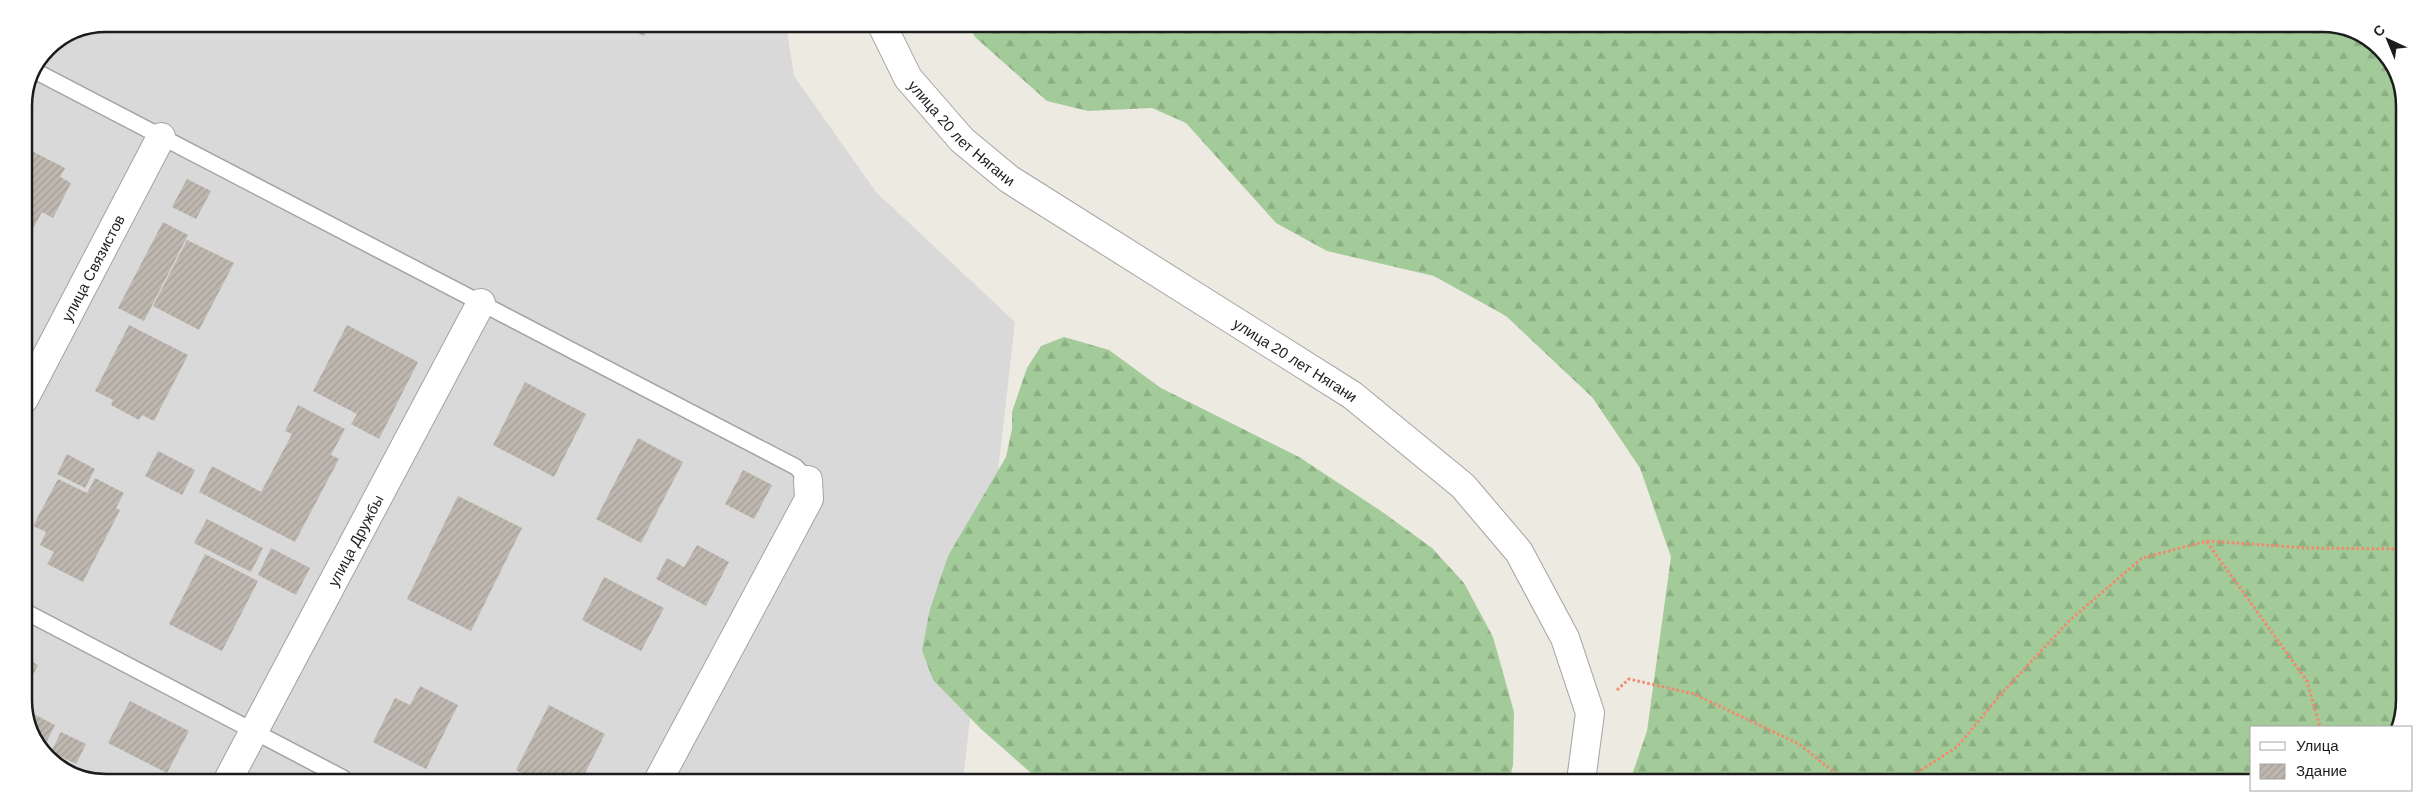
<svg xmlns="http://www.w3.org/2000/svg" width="2428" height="806" font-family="Helvetica,sans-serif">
<defs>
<pattern id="forest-firs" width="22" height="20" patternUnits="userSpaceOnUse" patternTransform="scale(1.25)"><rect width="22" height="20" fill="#a3cb99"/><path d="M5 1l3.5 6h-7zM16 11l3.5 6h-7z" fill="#8cae83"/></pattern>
<pattern id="building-hatch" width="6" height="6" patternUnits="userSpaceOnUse" patternTransform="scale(1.25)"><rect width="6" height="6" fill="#bdb7af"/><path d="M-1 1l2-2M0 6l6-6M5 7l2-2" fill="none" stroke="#a29d96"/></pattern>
</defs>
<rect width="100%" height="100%" fill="#edeae2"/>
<polygon fill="#dad9d9" points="107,24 786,25 794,76 876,192 1015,322 963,780 80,778 41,750 24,705 24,101 48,48"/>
<g fill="url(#forest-firs)">
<polygon points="969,25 2348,28 2387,56 2404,101 2400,726 2252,727 2252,782 1630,781 1647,731 1671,557 1640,468 1592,397 1506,316 1434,276 1327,251 1276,223 1186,123 1152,108 1088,111 1047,101 975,37"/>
<polygon points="1064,337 1109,350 1161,388 1299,457 1381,511 1432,548 1464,583 1493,637 1514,712 1513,765 1509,781 1039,780 981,729 933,680 922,650 930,609 948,556 1006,457 1012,429 1012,412 1027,368 1041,346"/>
</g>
<g fill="url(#building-hatch)">
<polygon points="620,25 649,25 644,36"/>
<polygon points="24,147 65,168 60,177 71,183 53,218 42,212 30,234 24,231"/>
<polygon points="187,179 211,191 196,219 172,207"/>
<polygon points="163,222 188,235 144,321 118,308"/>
<polygon points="187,240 234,263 199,330 153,306"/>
<polygon points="129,325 188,355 154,421 142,415 139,420 111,405 113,400 95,391"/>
<polygon points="347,325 418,362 379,439 351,424 357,414 313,391"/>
<polygon points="525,382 586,414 554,477 493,445"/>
<polygon points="298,405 345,429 331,455 339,459 295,542 199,492 212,466 261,492 292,434 285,431"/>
<polygon points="638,438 683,462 641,543 596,519"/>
<polygon points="158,451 195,470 182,495 145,476"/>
<polygon points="67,454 95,469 85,488 57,474"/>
<polygon points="743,470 772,485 754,519 725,504"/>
<polygon points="95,478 124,493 116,508 120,510 83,582 47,564 54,552 40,545 46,532 33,526 58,479 87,493"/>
<polygon points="458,496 522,528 471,631 407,599"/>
<polygon points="207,519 263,548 251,572 194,543"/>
<polygon points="697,545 729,562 706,606 656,579 667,558 684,567"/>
<polygon points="271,548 310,568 296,595 258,575"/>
<polygon points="205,554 258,581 222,651 169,624"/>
<polygon points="604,577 664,608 641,651 582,620"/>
<polygon points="24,657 38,665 24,693"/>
<polygon points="420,686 458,705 426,769 373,742 395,698 410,705"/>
<polygon points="130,701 189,731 167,773 108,743"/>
<polygon points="549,705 605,734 583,777 573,772 569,779 532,779 516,770"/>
<polygon points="28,711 55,725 42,751 27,712"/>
<polygon points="61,732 86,744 76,764 51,752"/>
</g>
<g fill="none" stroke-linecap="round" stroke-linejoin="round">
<g stroke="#a3a3a3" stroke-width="18">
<g id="lane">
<polyline points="37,72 796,467 808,480"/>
<polyline points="24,611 343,778"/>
</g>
</g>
<g stroke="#a3a3a3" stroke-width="30">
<g id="street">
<path id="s1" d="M882 25 908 78 962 140 1009 179 1352 395 1463 486 1519 552 1565 638 1590 713 1581 781"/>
<path id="s2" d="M24 399 161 137"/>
<path id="s3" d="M229 778 481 303"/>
<polyline points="659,779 809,499 808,480"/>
</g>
</g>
<g stroke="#f3886d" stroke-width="3" stroke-dasharray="2.5 2.5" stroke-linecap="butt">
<polyline points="2207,542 2307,681 2320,727"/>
<polyline points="1617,690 1629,679 1694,694 1799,744 1845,781"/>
<polyline points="1904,781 1957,747 2001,694 2069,621 2142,558 2207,541 2309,548 2401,549"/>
</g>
<use href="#lane" stroke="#fff" stroke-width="15"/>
<use href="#street" stroke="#fff" stroke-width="28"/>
</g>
<g text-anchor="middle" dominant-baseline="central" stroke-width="4" stroke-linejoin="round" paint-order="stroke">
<g font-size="15" fill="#1c1c1c" stroke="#fff">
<text stroke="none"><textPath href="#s1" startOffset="136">улица 20 лет Нягани</textPath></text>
<text stroke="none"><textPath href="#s2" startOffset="148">улица Связистов</textPath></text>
<text stroke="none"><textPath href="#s1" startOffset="541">улица 20 лет Нягани</textPath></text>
<text stroke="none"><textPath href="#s3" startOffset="269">улица Дружбы</textPath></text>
</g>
</g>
<path d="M0 0H2428V806H0ZM106 32H2322A74 74 0 0 1 2396 106V700A74 74 0 0 1 2322 774H106A74 74 0 0 1 32 700V106A74 74 0 0 1 106 32Z" fill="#fff" fill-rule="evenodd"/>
<path fill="none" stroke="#1c1c1c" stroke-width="2.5" d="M106 32H2322A74 74 0 0 1 2396 106V700A74 74 0 0 1 2322 774H106A74 74 0 0 1 32 700V106A74 74 0 0 1 106 32Z"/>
<rect x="2250" y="726" width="162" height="65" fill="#ffffff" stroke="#a4a4a4"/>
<rect x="2260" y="742" width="25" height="8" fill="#ffffff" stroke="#a4a4a4"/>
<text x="2296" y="751" font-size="15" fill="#1c1c1c">Улица</text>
<rect x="2260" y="764" width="25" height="15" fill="url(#building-hatch)" stroke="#a4a4a4"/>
<text x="2296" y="776" font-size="15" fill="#1c1c1c">Здание</text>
<g transform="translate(2388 40) rotate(316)" stroke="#ffffff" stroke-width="4" paint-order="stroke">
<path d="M0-4L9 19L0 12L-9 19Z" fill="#1c1c1c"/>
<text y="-8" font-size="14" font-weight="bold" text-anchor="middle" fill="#1c1c1c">С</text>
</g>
</svg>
